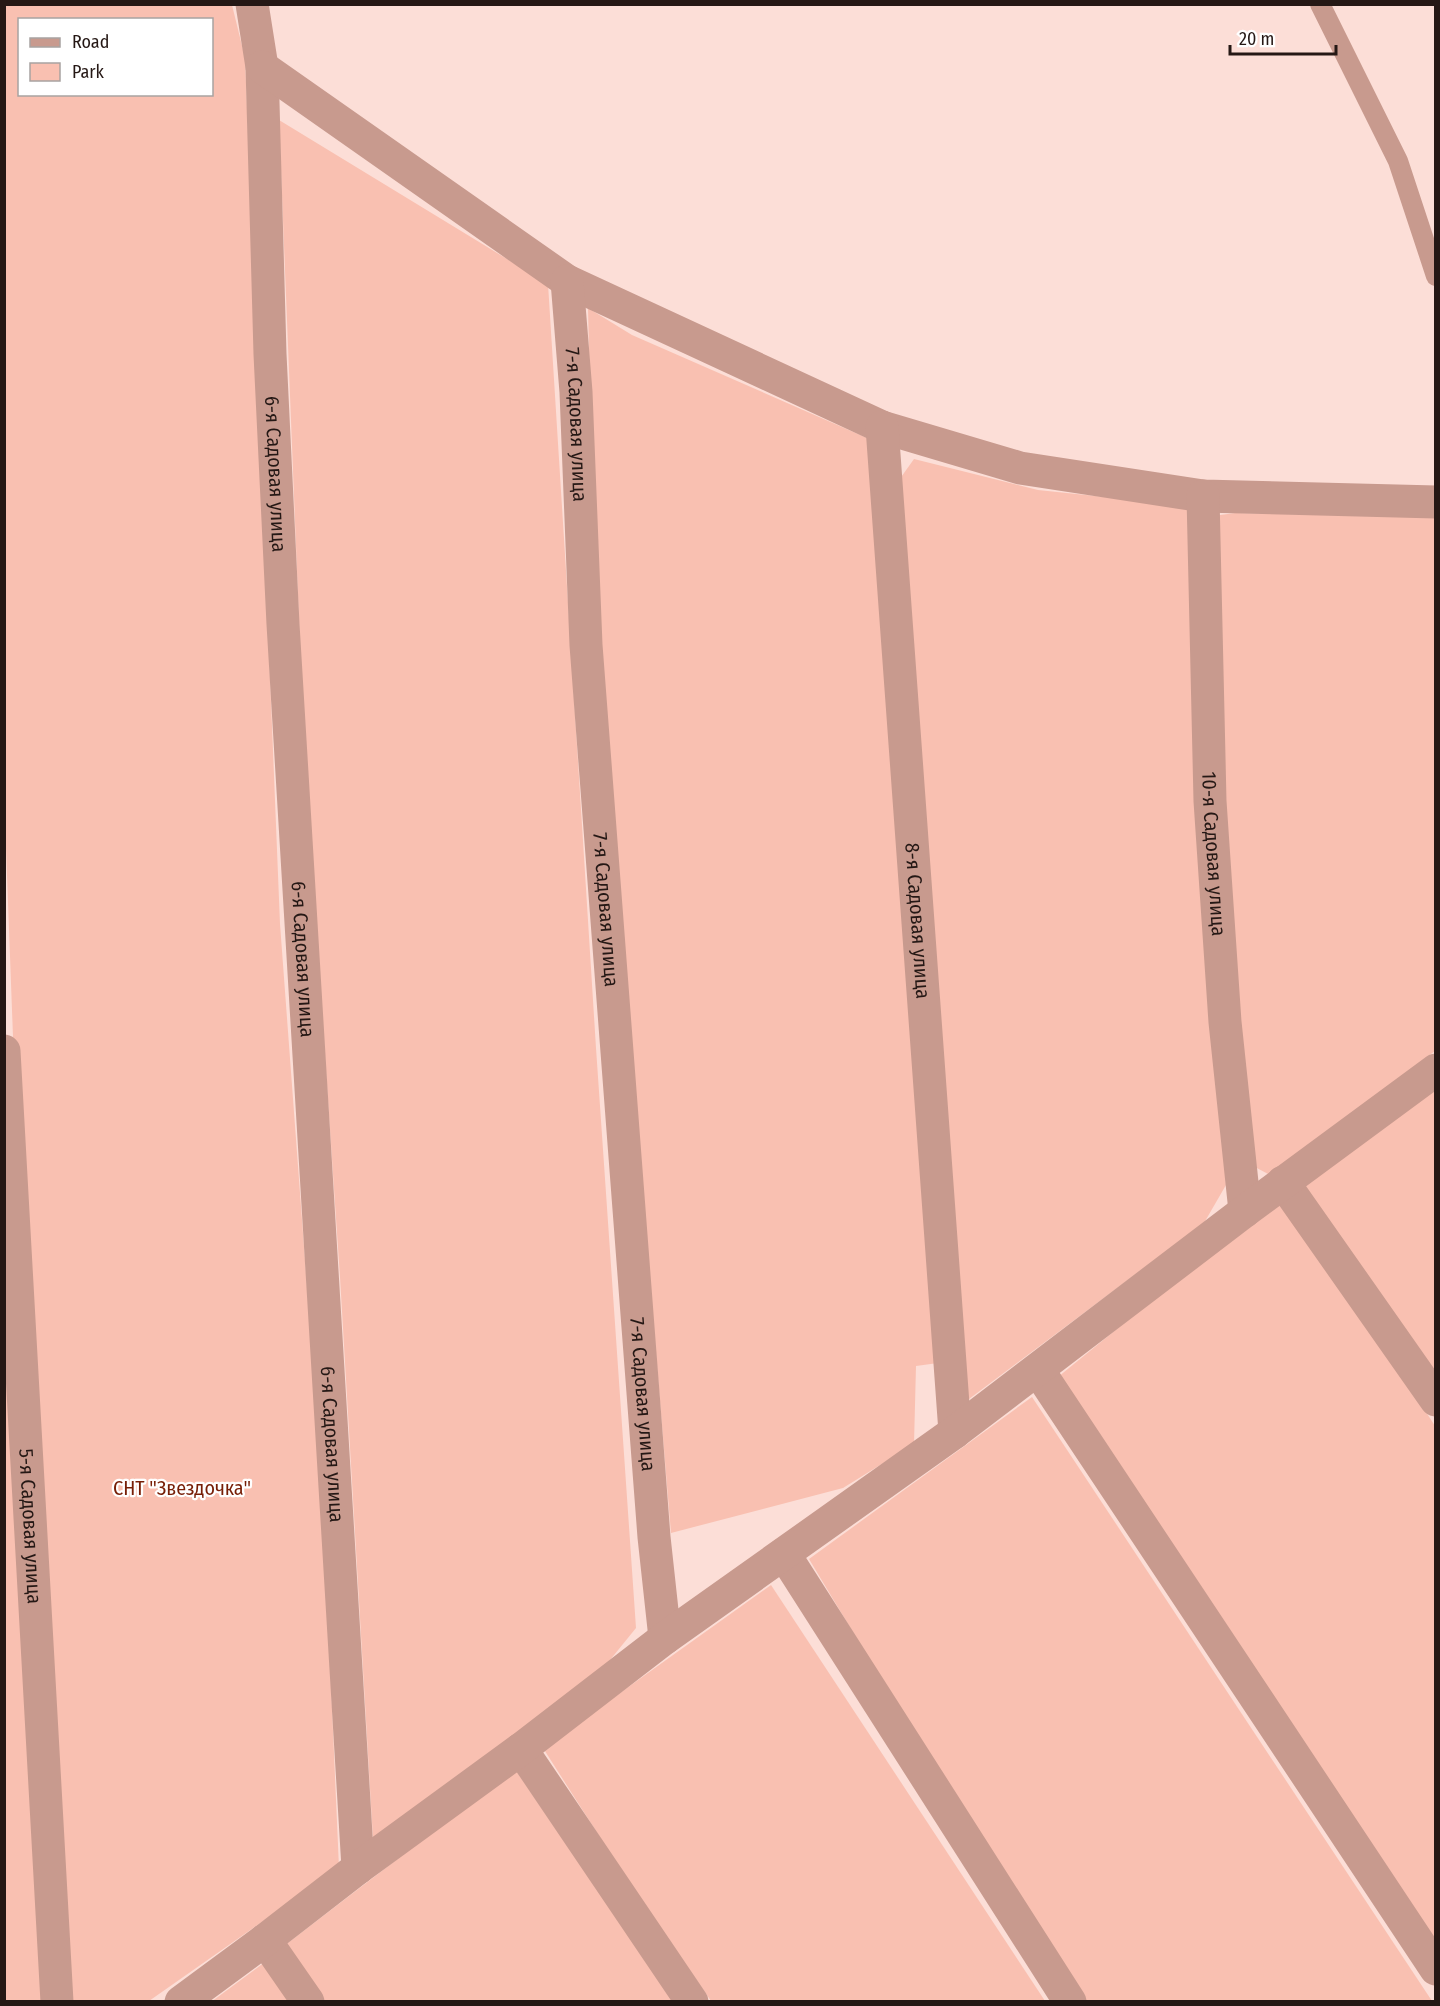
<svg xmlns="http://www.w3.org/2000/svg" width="1440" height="2006" font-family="'Fira Sans Condensed',sans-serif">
<rect width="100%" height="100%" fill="#fcded7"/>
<g fill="#f9c0b1" fill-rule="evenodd">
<path d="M4 5H232L245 58 280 924 323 1502 339 1868 149 2001H68L16 1118 5 821ZM20 20H212V94H20Z"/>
<polygon points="279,120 548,284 596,1048 636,1628 597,1676 373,1839 340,1277 304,746"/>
<polygon points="588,308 632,335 874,441 938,1363 916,1366 914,1444 843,1488 671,1533 596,637"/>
<polygon points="914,459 1038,490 1191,506 1226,1185 1204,1223 965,1402 899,480"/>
<polygon points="1235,513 1435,517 1435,1051 1270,1175 1253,1166 1233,976 1213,516"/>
<polygon points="1435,1086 1435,1381 1298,1191"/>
<polygon points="1285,1201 1371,1326 1435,1426 1435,1941 1058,1377 1145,1306"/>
<polygon points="4,1328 44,2001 5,2001"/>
<polygon points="1032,1397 1432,2001 1081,2001 977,1839 809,1559"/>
<polygon points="771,1585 1045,2001 711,2001 631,1886 543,1748"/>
<polygon points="515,1769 673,2001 317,2001 280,1949"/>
<polygon points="265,1962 293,2002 211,2002"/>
</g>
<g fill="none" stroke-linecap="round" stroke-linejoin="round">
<polyline stroke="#c89a8e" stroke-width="20" points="1320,4 1398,161 1436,276"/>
<g stroke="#c89a8e" stroke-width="33">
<path id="s1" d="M252 4 262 67 270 354 283 624 358 1868"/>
<polyline points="262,67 567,281 882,427 1020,468 1203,496 1436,502"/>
<path id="s2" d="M567 281 576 392 586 645 654 1537 665 1638"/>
<path id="s3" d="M882 427 955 1432"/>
<path id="s4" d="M1203 496 1210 801 1225 1022 1245 1211"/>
<path id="s5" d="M4 1051 57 2002"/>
<polyline points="1283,1182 1436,1400"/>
<polyline points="1038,1370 1436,1969"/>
<polyline points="784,1554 1070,2002"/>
<polyline points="521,1749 692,2002"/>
<polyline points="265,1940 308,2002"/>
<polyline points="181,2002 265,1940 358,1868 521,1749 665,1638 955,1432 1245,1211 1436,1070"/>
</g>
</g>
<g text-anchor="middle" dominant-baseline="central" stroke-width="4.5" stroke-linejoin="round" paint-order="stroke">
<g font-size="20" fill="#251815" stroke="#fff">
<text stroke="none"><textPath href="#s2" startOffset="144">7-я Садовая улица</textPath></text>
<text stroke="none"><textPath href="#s1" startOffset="471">6-я Садовая улица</textPath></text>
<text stroke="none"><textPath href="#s4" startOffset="358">10-я Садовая улица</textPath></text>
<text stroke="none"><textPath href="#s2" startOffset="630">7-я Садовая улица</textPath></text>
<text stroke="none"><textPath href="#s3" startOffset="495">8-я Садовая улица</textPath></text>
<text stroke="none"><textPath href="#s1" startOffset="957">6-я Садовая улица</textPath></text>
<text stroke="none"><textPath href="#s2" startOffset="1116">7-я Садовая улица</textPath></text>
<text stroke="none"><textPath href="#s1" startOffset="1443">6-я Садовая улица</textPath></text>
<text stroke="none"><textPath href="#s5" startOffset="476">5-я Садовая улица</textPath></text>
</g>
<g font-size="20" fill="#771e06" stroke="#fff">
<text x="182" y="1488">СНТ "Звездочка"</text>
</g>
</g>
<rect width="1440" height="2006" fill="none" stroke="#251815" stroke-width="12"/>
<rect x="18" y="18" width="195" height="78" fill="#ffffff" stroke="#a8a3a1" stroke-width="1.5"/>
<rect x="30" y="38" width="30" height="9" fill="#c89a8e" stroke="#a8a3a1" stroke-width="1.5"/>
<text x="72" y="48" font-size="18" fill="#251815">Road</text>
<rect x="30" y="63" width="30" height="18" fill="#f9c0b1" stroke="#a8a3a1" stroke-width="1.5"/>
<text x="72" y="78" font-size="18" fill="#251815">Park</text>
<path d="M1230 45v9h106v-9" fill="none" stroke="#251815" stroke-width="3"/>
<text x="1239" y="45" font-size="18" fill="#251815" stroke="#ffffff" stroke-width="4.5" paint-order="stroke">20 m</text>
</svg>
